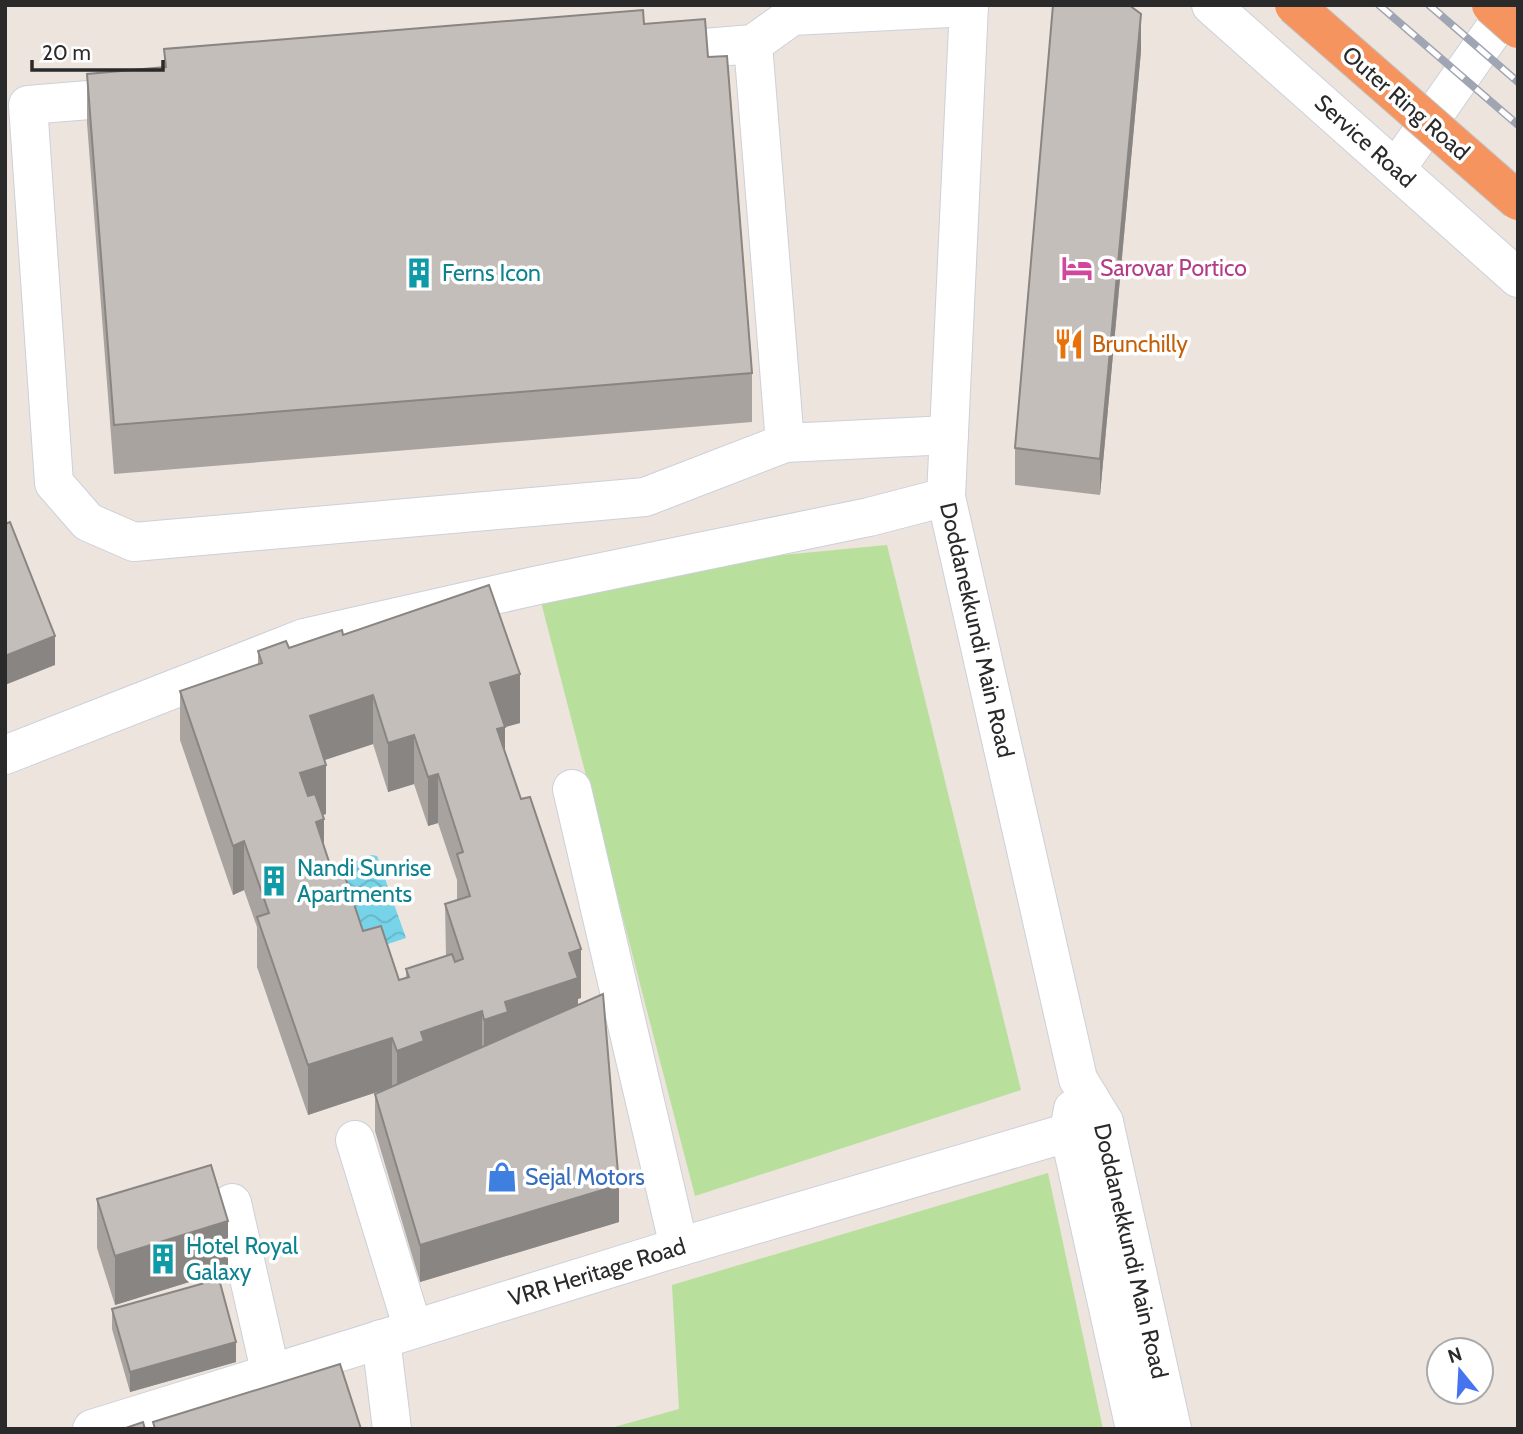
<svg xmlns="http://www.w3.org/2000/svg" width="1523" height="1434" font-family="Cabin,sans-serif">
<defs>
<pattern id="water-waves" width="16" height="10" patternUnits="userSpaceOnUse" patternTransform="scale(1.75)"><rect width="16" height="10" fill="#76d3e8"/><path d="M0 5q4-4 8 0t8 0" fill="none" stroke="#66b5c7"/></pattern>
</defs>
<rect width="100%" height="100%" fill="#ece4dd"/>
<g fill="#b9df9d">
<polygon points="887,545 1021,1090 695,1196 535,579"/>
<polygon points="1048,1173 1103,1429 607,1429 679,1409 672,1285"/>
</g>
<polygon fill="url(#water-waves)" points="372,855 377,856 406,938 370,950 345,885 357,861"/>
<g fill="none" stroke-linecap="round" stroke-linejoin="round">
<g stroke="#ccd0db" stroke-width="40">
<g id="minor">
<polyline points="969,5 946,497 1078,1079 1104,1122 1172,1429"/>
<polyline points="1211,5 1518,278"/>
<polyline points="753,44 785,443"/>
<polyline points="655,52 753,44 792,16 969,7"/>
<polyline points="138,96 28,105 54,483 88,522 134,542 645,497 785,443 949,435"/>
<polyline points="1396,169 1511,5"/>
<polyline points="5,755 304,638 534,586 869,517 946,497"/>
<polyline points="572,789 679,1247"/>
<polyline points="1073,1109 1069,1132 1135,1429"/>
<polyline points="355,1140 413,1329"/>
<polyline points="232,1203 271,1375"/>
<polyline points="381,1339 392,1429"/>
<polyline points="92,1429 679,1247 1104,1122"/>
</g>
</g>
<use href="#minor" stroke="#fff" stroke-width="38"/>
<g stroke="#a0a5b4" stroke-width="8">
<g id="rail">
<polyline points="1379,5 1518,125"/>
<polyline points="1429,5 1518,82"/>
</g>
</g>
<use href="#rail" stroke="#fff" stroke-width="5" stroke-dasharray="16" stroke-linecap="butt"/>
<g stroke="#c3c3c3" stroke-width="40" stroke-linecap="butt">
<g id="highway-bridge">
<polyline points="1294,5 1518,201"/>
<polyline points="1491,5 1518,29"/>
</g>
</g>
<use href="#highway-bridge" stroke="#f5945f" stroke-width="38"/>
</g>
<g fill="#a9a3a0" fill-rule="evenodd">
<polygon points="644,24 708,57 752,373 752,422 114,474 87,123 87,74 164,68 164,49"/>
<polygon points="1141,51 1100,495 1015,485 1015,448"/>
<path d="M343 635 520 723 505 727V753L581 998 578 999V1005L619 1222 420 1282 375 1131V1094L392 1087 308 1115 257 967V927L244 890 233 895 180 740V691L258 664V651L289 648ZM373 744 388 792 414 784 428 826 438 823 457 880V900L445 904 446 956 406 969V978L399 980 363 931 333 874 324 845 322 815 326 814 324 760Z"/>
<polygon points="97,1199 228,1270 115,1305 97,1248"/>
<polygon points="112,1309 236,1362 130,1392 112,1329"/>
</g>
<g fill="#898582">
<polygon points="1141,14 1141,51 1100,495 1100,459"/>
<polygon points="55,636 55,665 5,685 5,656"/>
<polygon points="520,674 520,723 505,727 505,776 497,778 490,683"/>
<polygon points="373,695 373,744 310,765 310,716"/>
<polygon points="414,735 414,784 388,792 388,743"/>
<polygon points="326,765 326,814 300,822 300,773"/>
<polygon points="438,774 438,823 428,826 428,777"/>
<polygon points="324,819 324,868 316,822"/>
<polygon points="244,841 244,890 233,895 233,846"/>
<polygon points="581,949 581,998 578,999 578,1027 484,1070 484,1020 505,1002 569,953"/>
<polygon points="482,1011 482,1061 397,1100 397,1051 421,1032"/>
<polygon points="392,1038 392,1087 308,1115 308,1065"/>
<polygon points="619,1185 619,1222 420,1282 420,1245"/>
<polygon points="228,1221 228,1270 115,1305 115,1256"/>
<polygon points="236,1342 236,1362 130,1392 130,1372"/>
</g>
<g fill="#c4beba" stroke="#898582" stroke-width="2" fill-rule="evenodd">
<polygon points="1053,5 1129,5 1141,14 1100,459 1015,448"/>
<polygon points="643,10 644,24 705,19 708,57 727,56 752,373 114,425 87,74 166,67 164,49"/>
<polygon points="10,522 55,636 5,656 5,524"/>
<path d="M489 585 520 674 490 683 505 727 497 729 521 799 530 797 581 949 569 953 578 978 505 1002 508 1012 484 1020 482 1011 421 1032 424 1041 397 1051 392 1038 308 1065 257 917 269 913 244 841 233 846 180 691 262 663 258 651 286 641 289 648 342 630 343 635ZM373 695 388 743 414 735 428 777 438 774 463 852 457 854 470 896 445 904 463 959 455 962 452 954 406 969 409 977 399 980 381 926 363 931 343 871 333 874 316 822 324 819 315 794 308 796 300 773 326 765 310 716Z"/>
<polygon points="603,994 619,1185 420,1245 375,1094"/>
<polygon points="211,1165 228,1221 115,1256 97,1199"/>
<polygon points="219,1279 236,1342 130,1372 112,1309"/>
<polygon points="340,1364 361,1429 155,1429 153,1422"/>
<polygon points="143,1422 145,1429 123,1429"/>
</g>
<defs>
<g id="hotel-bare" transform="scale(2.415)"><path d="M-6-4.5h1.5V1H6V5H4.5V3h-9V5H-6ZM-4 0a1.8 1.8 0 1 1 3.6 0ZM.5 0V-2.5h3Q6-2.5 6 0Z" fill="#d1479c" stroke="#fff" stroke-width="2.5" paint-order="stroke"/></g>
<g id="building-bare" transform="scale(2.415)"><path d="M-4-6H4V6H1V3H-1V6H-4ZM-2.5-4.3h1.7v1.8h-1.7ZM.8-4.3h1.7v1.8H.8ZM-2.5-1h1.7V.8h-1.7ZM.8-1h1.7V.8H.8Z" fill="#0f9aa8" stroke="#fff" stroke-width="2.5" paint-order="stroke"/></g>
<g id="restaurant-bare" transform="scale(2.415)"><path d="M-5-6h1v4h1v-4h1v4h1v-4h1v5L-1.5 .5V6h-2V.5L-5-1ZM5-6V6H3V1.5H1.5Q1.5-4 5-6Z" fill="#e8710a" stroke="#fff" stroke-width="2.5" paint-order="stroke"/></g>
<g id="shop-bare" transform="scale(2.415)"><path d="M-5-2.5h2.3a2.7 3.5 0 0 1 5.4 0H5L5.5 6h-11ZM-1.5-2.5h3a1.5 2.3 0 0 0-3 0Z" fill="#3f7fe0" stroke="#fff" stroke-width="2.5" paint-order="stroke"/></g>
</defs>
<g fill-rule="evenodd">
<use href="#hotel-bare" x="1077" y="268"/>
<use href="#building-bare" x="419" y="273"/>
<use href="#restaurant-bare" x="1069" y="344"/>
<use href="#building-bare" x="274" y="881"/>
<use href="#shop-bare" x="502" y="1177"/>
<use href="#building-bare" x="163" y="1259"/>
</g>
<g text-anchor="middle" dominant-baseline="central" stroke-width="7" stroke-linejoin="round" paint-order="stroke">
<g font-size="23" fill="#2a2a2a" stroke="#fff">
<text transform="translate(1406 103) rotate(41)">Outer Ring Road</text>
<text transform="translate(1365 141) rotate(42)">Service Road</text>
<text transform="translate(977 630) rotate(77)">Doddanekkundi Main Road</text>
<text transform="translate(1131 1251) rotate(77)">Doddanekkundi Main Road</text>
<text transform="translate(597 1272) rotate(-17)">VRR Heritage Road</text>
</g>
<g font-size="23" fill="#b23c85" stroke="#fff" text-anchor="start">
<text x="1100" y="268">Sarovar Portico</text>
</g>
<g font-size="23" fill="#0d838f" stroke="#fff" text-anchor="start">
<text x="442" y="273">Ferns Icon</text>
<text x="297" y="868">Nandi Sunrise<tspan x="297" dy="26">Apartments</tspan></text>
<text x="186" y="1246">Hotel Royal<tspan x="186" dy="26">Galaxy</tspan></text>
</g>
<g font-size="23" fill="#c56008" stroke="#fff" text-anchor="start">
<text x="1092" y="344">Brunchilly</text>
</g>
<g font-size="23" fill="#366cbe" stroke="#fff" text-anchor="start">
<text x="525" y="1177">Sejal Motors</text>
</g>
</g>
<rect width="1523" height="1434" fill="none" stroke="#2a2a2a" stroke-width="14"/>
<g transform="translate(1460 1371) rotate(342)"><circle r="33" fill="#ffffff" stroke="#aaaaaa" stroke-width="2"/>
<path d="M0-5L12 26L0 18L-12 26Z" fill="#4674f0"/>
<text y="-10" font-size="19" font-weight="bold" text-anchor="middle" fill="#2a2a2a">N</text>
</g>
<path d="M32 60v10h131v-10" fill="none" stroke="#2a2a2a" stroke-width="3.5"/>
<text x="42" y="60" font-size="21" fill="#2a2a2a" stroke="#ffffff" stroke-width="5" paint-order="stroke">20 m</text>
</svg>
